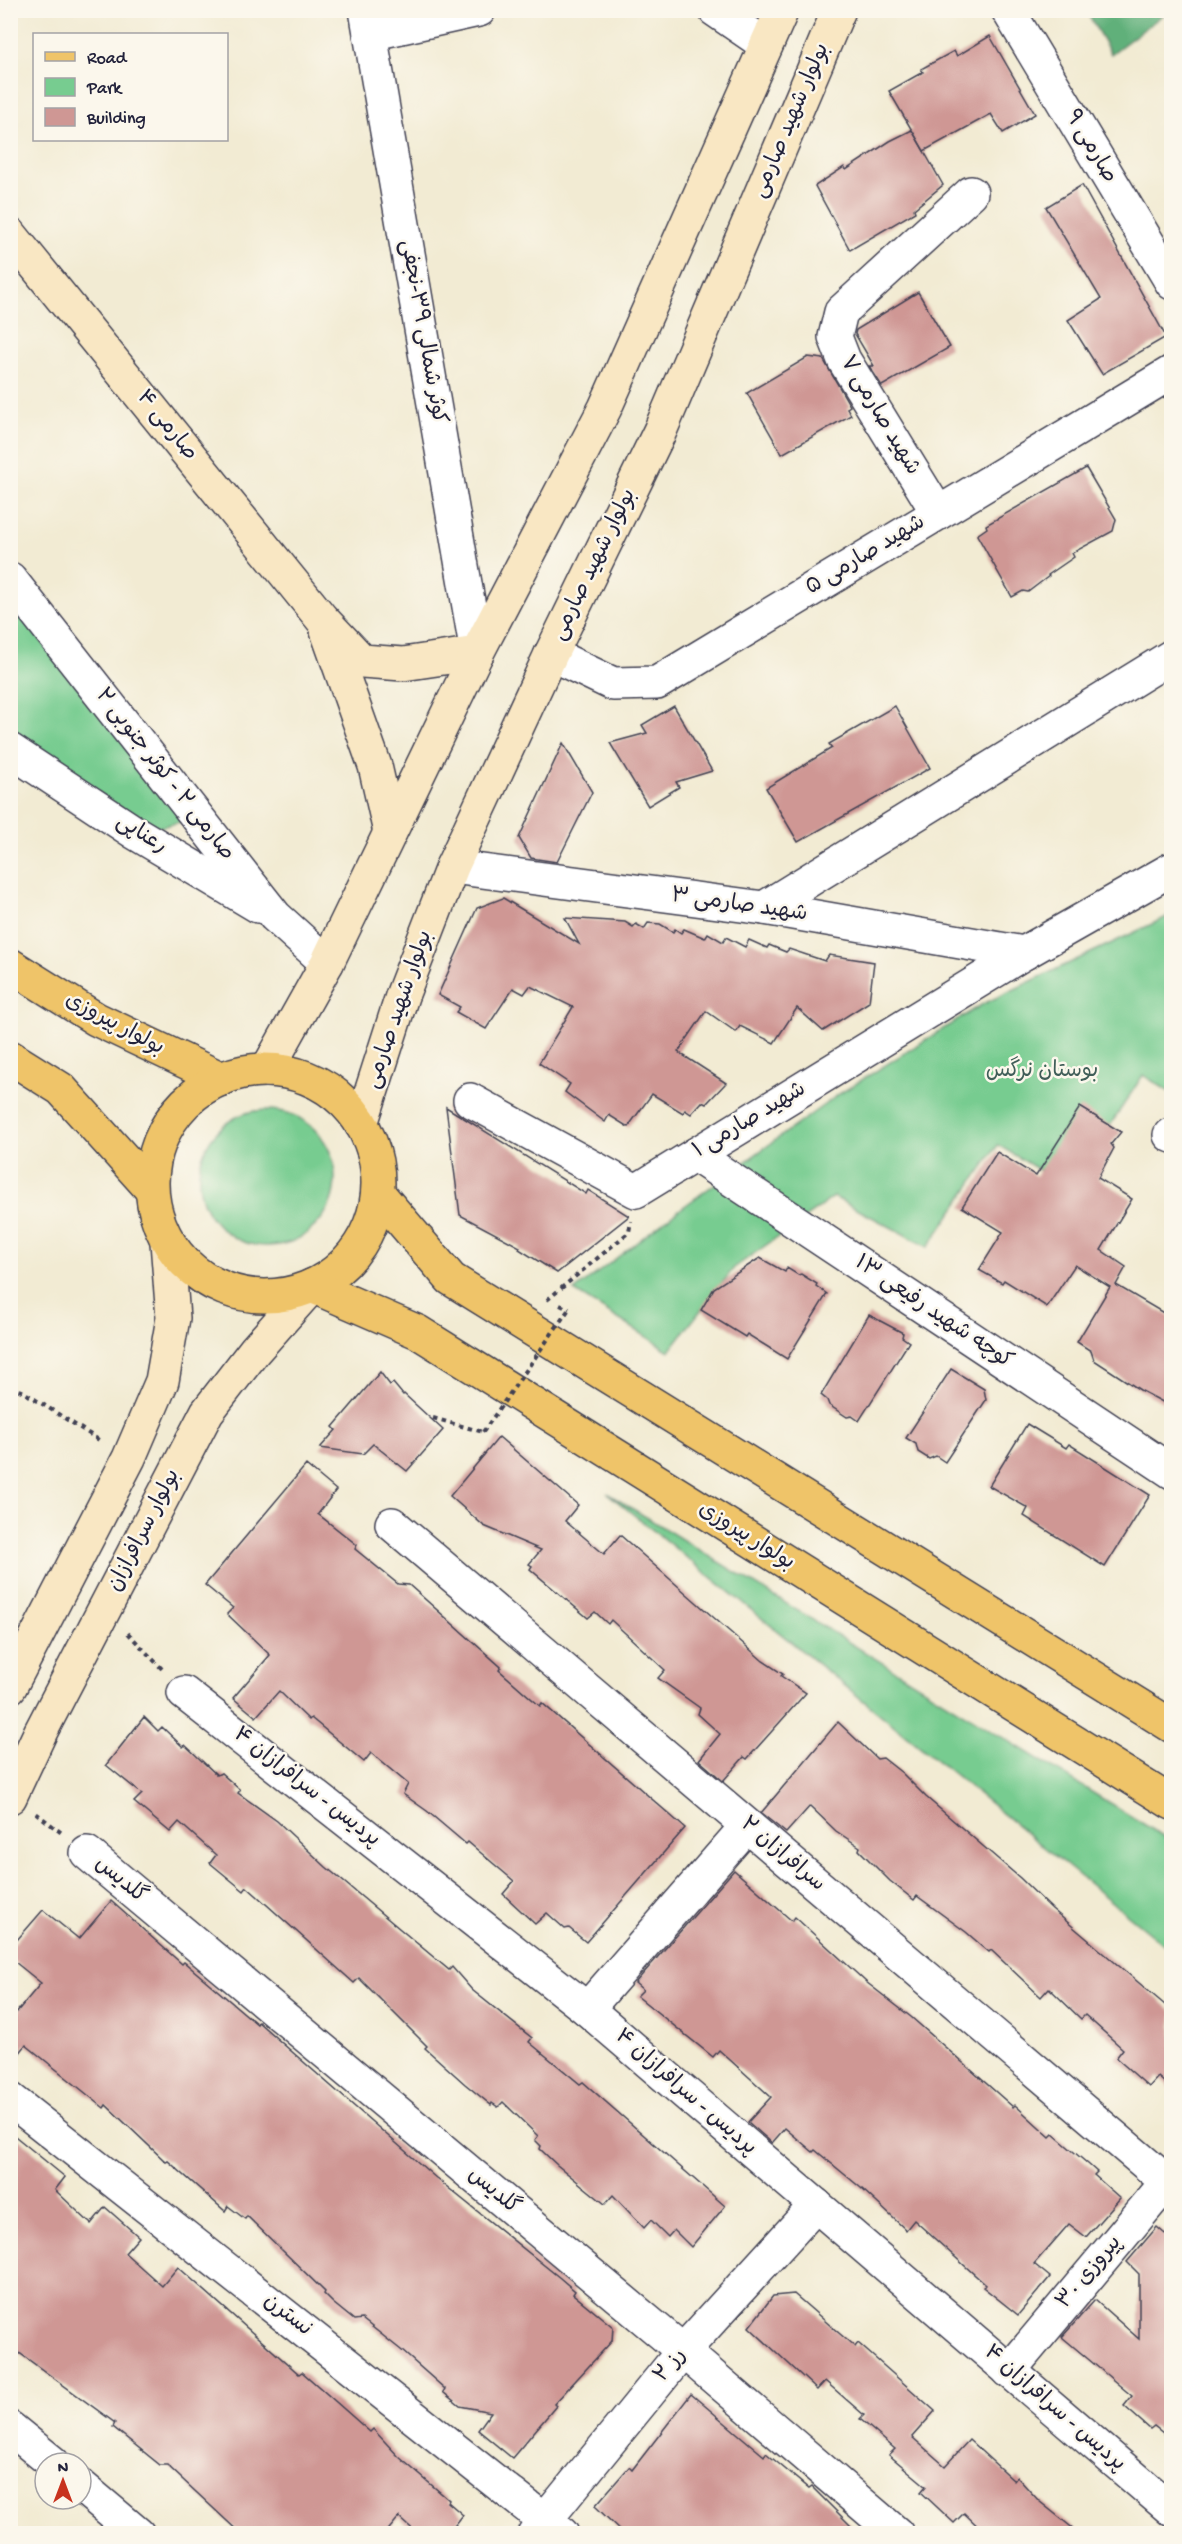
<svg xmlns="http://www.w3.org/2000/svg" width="1182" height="2544" font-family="'Gochi Hand','Playpen Sans Arabic',sans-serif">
<rect width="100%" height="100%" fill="#fbf7ec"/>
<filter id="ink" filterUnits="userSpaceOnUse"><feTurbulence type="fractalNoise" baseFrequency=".0167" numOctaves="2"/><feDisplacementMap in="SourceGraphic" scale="12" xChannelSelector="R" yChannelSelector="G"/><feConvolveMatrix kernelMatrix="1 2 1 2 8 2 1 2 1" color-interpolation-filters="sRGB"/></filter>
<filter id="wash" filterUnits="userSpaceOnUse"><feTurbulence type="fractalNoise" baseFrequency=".008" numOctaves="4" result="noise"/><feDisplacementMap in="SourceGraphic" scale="24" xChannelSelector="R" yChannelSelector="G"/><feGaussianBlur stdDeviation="1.35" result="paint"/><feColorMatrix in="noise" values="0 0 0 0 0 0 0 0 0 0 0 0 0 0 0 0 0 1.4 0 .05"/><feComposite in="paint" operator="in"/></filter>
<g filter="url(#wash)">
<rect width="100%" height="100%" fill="#f2ebd3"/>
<g fill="#77cc90" stroke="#4c7766" stroke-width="1.5">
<polygon points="10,602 187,820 153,829 11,736"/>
<polygon points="1171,915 1171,1093 1143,1075 1069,1188 998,1145 928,1247 834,1197 734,1268 669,1351 574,1291 672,1215 839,1094 983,1004"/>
<circle cx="267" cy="1178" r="68"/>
<polygon points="607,1493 1171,1841 1171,1950"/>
</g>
<polygon fill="#61b07a" stroke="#42695a" stroke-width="1.5" points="1086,11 1168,11 1111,54"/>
<g id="blocks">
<g fill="#cf9794">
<polygon points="990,36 1035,114 1003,133 991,114 924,151 889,91 923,72 921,69 954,51 957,56"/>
<polygon points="912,130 943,185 914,209 915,212 850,250 815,186 844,167 846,170 890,141"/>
<polygon points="1082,185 1166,337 1102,374 1068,320 1101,299 1046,207"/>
<polygon points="918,292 950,347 882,386 869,366 874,366 855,334 856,330"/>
<polygon points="808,357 823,359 850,406 847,408 851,415 782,454 747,393"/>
<polygon points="1086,468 1116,519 1113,531 1072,553 1074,557 1048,575 1049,576 1028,592 1023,591 1012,597 977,535 987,528 986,525"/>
<polygon points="674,706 712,771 676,782 679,787 648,806 610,743 647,733 642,725"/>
<polygon points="895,706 930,768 798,842 766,788 832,748 829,744"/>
<polygon points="563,743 592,792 557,862 531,858 519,838"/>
<polygon points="503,898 579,944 565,918 625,922 633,927 636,924 644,929 648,923 660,924 673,932 675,929 681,933 684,929 705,938 708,933 723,942 726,937 745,947 749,940 767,948 769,945 786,952 789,949 825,961 829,955 874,962 869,1002 823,1031 797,1008 774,1043 740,1026 736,1032 706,1011 678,1052 726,1083 706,1104 702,1102 691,1114 685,1110 683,1113 652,1094 628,1127 609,1115 605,1122 565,1092 570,1084 539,1063 573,1007 530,986 524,994 513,988 486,1029 456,1012 460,1007 438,995 477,908"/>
<polygon points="446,1107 586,1194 588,1190 629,1216 557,1273 519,1249 520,1247 460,1215"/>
<polygon points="1080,1107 1121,1132 1111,1144 1114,1148 1098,1178 1132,1199 1101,1250 1126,1267 1116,1285 1172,1318 1172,1407 1140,1390 1094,1360 1091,1351 1077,1342 1110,1287 1075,1265 1047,1307 1004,1280 1002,1283 979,1270 1003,1232 962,1207 997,1152 1036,1176"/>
<polygon points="760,1258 785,1272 787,1268 798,1275 801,1274 817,1284 816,1286 827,1294 787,1359 747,1334 745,1337 701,1310 714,1288"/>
<polygon points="869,1315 903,1333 902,1337 909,1342 859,1421 852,1416 847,1417 829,1405 827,1400 821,1395"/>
<polygon points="951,1369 984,1389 986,1400 945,1462 936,1456 929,1459 918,1452 916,1444 906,1438"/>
<polygon points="380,1372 390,1385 393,1383 403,1395 404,1394 443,1430 407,1471 373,1444 363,1454 320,1448 336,1430 333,1427"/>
<polygon points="1027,1424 1066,1448 1069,1444 1150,1495 1105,1567 1024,1516 1028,1508 989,1486"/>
<polygon points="499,1437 578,1505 565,1521 604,1554 620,1535 763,1661 783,1674 781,1676 806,1693 747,1759 744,1757 723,1781 699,1760 720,1734 698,1714 700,1708 658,1678 665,1670 611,1620 608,1624 595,1612 588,1618 530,1569 532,1566 529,1564 541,1550 484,1526 450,1496"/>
<polygon points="306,1465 336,1490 318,1514 357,1545 355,1549 398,1584 409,1585 501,1667 499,1670 540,1706 542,1703 685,1828 586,1942 569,1928 565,1929 547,1913 535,1924 503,1894 514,1881 468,1842 466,1844 427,1811 403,1794 408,1784 371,1753 364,1762 311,1718 309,1720 279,1691 256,1717 233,1698 270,1655 227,1614 233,1608 205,1585"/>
<polygon points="144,1717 158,1731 162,1727 183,1747 185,1745 217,1775 221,1773 240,1790 238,1793 277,1821 326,1867 449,1970 452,1967 472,1990 532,2038 529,2042 580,2084 583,2082 725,2206 691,2247 674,2230 668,2237 651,2220 644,2228 613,2195 605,2204 557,2165 540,2149 541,2146 535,2140 538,2136 503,2102 498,2107 492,2103 491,2105 465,2084 425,2048 427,2046 359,1978 354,1983 247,1887 244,1891 210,1863 216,1855 179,1822 170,1832 134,1802 142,1794 106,1765"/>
<polygon points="838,1722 877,1759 883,1758 902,1773 926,1797 1020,1878 1052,1909 1172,2011 1172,2089 1158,2077 1149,2087 1116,2058 1123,2049 1085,2015 1081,2019 1049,1988 1041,1997 991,1950 989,1952 966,1932 917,1896 914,1900 890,1881 859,1850 860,1847 836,1831 810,1806 786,1833 761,1813"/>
<polygon points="734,1870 792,1921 795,1917 866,1982 911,2017 1013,2107 1015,2105 1050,2137 1053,2134 1088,2164 1097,2172 1094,2175 1120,2198 1086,2237 1069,2224 1034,2264 1050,2277 1018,2315 983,2287 986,2285 914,2220 906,2230 861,2188 815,2150 813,2152 785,2128 772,2143 748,2122 771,2097 719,2050 713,2057 637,1996 643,1990 635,1983"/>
<polygon points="111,1901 182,1964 184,1962 257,2024 258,2022 436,2178 560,2278 575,2291 573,2294 613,2327 612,2341 554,2404 556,2406 512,2458 478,2430 491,2412 460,2406 443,2392 445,2389 401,2350 362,2319 354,2320 333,2303 324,2294 325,2292 247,2216 245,2219 228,2206 225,2211 168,2161 166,2162 106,2105 104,2108 26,2045 10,2065 10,2020 41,1983 10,1958 10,1948 43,1910 79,1939"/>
<polygon points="10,2132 65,2177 55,2190 91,2224 105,2207 139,2237 125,2253 162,2286 178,2267 299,2374 302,2372 370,2432 373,2429 399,2457 449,2500 448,2502 463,2515 448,2534 418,2534 399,2517 385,2534 241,2534 167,2465 160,2465 113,2427 115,2423 10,2346"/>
<polygon points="1157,2227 1172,2240 1172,2440 1154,2426 1150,2429 1124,2406 1132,2396 1062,2337 1095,2300 1139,2339 1139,2274 1127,2262"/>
<polygon points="794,2294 855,2347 858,2343 935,2411 912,2437 945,2466 969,2440 1014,2481 1017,2477 1039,2501 1080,2534 986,2534 964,2513 954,2523 921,2492 926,2486 889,2455 895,2449 860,2419 864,2415 825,2381 817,2390 749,2327 773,2296"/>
<polygon points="691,2394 764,2456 766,2453 809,2489 812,2487 859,2534 624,2534 595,2506 629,2467 632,2470"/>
</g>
</g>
</g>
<g filter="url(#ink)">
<use href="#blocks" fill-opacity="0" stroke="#414052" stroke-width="1.5"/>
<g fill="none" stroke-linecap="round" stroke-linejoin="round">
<g stroke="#414052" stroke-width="36">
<g id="street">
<polyline points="366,10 477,653"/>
<polyline points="715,10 766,45"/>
<polyline points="1008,10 1172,283"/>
<polyline points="370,34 479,10"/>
<polyline points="938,513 844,360 835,337 841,312 971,193"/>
<polyline points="10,579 275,916 327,963"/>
<polyline points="551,654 613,684 657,683 1172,372"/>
<polyline points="10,750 134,832 258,906"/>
<polyline points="452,867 764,908 1024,953"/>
<polyline points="764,908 1172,656"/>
<polyline points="470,1100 636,1191 1024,953 1172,869"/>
<polyline points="1170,1135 1172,1136"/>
<polyline points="695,1155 1172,1472"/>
<polyline points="392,1524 1172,2186"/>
<polyline points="184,1693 587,2009 1172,2510"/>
<polyline points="87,1853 683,2351 897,2534"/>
<polyline points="587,2009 747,1826"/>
<polyline points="10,2099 562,2534"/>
<polyline points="1009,2371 1172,2176"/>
<polyline points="10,2428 53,2463"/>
<polyline points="81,2486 138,2534"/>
<polyline points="534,2534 683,2351 816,2205"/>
</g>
</g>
<g stroke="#414052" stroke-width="36">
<g id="secondary">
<polyline points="10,234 322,619 362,661 403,664 477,653"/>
<polyline points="327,631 375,766 390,832"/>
<polyline points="267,1070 327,963 477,653 605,408 782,10"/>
<polyline points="361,1124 402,996 452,867 551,654 660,431 839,10"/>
<polyline points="10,1687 129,1458 162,1381 173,1318 167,1242"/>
<polyline points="10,1797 41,1731 207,1412 255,1350 312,1286"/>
</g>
</g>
<g stroke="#414052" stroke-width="36">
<g id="primary">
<polyline points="10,965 96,1019 222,1079"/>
<polyline points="10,1057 61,1089 151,1189"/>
<circle cx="265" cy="1183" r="113"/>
<polyline points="378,1193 451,1279 1172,1726"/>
<polyline points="312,1286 418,1332 1172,1803"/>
</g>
</g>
<g stroke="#414052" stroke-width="4" stroke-dasharray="4.5 4.5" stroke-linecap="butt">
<polyline points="547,1300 629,1232 631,1221"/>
<polyline points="560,1305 569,1309"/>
<polyline points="10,1387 22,1391 102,1442"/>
<polyline points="433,1418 483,1432"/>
<polyline points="128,1633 162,1669"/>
<polyline points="36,1813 63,1834"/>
</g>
<use href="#street" stroke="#fff" stroke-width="33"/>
<use href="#secondary" stroke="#f9e7c3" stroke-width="33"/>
<use href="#primary" stroke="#efc469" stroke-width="33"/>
<polyline stroke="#414052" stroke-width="4" stroke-dasharray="4.5 4.5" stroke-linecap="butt" points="483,1432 569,1309"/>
</g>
</g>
<g text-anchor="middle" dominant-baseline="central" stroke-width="5" stroke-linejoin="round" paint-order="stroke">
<g font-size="22" fill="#22223b" stroke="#fbf7ec">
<text transform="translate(792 121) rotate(-67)">بولوار شهید صارمی</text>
<text transform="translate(1090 147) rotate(59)">صارمی ۹</text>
<text transform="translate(422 332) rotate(80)">کوثر شمالی ۳۹-نجفی</text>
<text transform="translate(879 416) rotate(59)">شهید صارمی ۷</text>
<text transform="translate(166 426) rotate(51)">صارمی ۴</text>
<text transform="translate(866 556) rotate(-31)">شهید صارمی ۵</text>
<text transform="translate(595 565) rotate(-64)">بولوار شهید صارمی</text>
<text transform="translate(164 775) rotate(52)">صارمی ۲ - کوثر جنوبی ۲</text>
<text transform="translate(141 835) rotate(32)">رعناپی</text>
<text transform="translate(739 906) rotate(8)">شهید صارمی ۳</text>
<text transform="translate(400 1010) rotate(-71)">بولوار شهید صارمی</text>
<text transform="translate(114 1025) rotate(28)">بولوار پیروزی</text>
<text transform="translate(750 1121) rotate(-31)">شهید صارمی ۱</text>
<text transform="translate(933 1313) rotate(34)">کوچه شهید رفیعی ۱۳</text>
<text transform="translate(145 1531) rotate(-63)">بولوار سرافرازان</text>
<text transform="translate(746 1537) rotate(32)">بولوار پیروزی</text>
<text transform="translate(306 1788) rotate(38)">پردیس - سرافرازان ۴</text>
<text transform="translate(782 1855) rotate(40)">سرافرازان ۲</text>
<text transform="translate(120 1881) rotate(40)">گلدیس</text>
<text transform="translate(685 2093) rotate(41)">پردیس - سرافرازان ۴</text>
<text transform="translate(493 2192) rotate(40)">گلدیس</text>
<text transform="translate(1090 2273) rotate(-50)">پیروزی ۳۰</text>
<text transform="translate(287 2316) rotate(38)">نسترن</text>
<text transform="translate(671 2366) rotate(-50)">رز ۲</text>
<text transform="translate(1054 2409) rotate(41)">پردیس - سرافرازان ۴</text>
</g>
<g font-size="22" fill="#405e59" stroke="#fbf7ec">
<text x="1042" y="1072">بوستان نرگس</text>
</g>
</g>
<rect width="1182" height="2544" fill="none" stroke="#fbf7ec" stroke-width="36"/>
<rect x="33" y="33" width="195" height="108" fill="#fbf7ec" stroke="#a4a2a5" stroke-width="1.5"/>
<rect x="45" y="52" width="30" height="9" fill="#efc469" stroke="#a4a2a5" stroke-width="1.5"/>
<text x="87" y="63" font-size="18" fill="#22223b">Road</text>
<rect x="45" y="78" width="30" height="18" fill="#77cc90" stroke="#a4a2a5" stroke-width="1.5"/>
<text x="87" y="93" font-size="18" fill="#22223b">Park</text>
<rect x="45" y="108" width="30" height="18" fill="#cf9794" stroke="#a4a2a5" stroke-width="1.5"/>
<text x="87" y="123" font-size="18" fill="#22223b">Building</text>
<g transform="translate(63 2481)"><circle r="28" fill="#fbf7ec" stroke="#a4a2a5" stroke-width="1.5"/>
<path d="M0-4.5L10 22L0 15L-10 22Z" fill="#c8321e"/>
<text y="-9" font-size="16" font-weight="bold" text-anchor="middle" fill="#22223b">N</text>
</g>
</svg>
